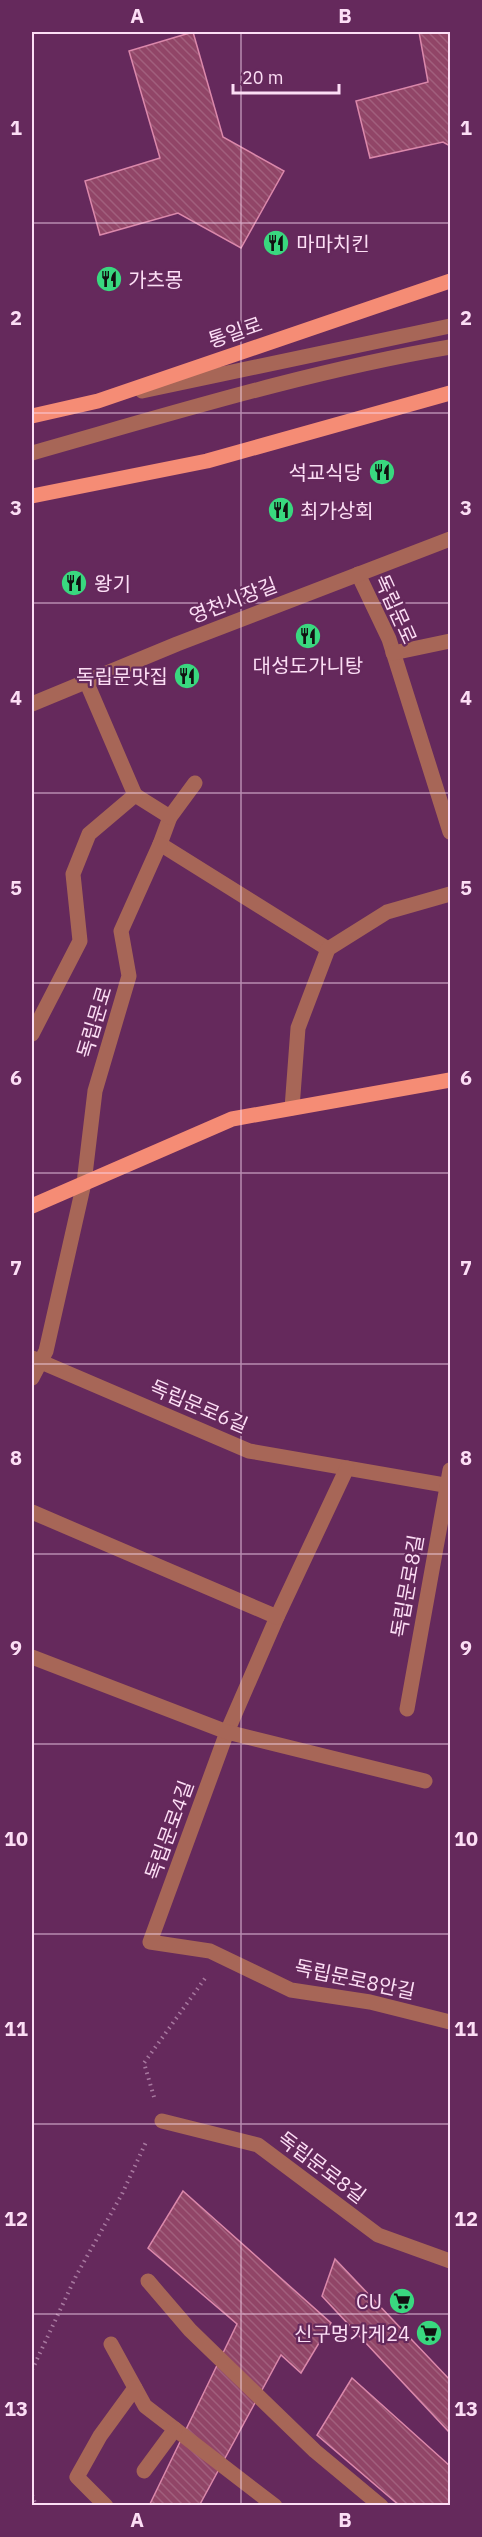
<svg xmlns="http://www.w3.org/2000/svg" width="482" height="2537" font-family="'IBM Plex Sans','Noto Sans KR',sans-serif">
<defs>
<pattern id="building-back-hatch" width="6" height="6" patternUnits="userSpaceOnUse" patternTransform="scale(1.5)"><rect width="6" height="6" fill="#914567"/><path d="M-1 5l2 2M0 0l6 6M5-1l2 2" fill="none" stroke="#a15f7d"/></pattern>
</defs>
<rect width="100%" height="100%" fill="#65295c"/>
<g fill="url(#building-back-hatch)" stroke="#db88ab" stroke-width="1.5">
<polygon points="193,32 223,137 284,171 241,248 178,213 100,235 85,181 160,158 129,51"/>
<polygon points="419,32 450,32 450,146 443,142 370,158 356,101 428,82"/>
<polygon points="183,2191 331,2323 301,2373 281,2355 199,2506 149,2506 237,2324 148,2248"/>
<polygon points="335,2259 450,2380 450,2433 322,2296"/>
<polygon points="352,2378 450,2466 450,2506 400,2506 317,2435"/>
</g>
<g fill="none" stroke-linecap="round" stroke-linejoin="round">
<g stroke="#a7789f" stroke-width="4" stroke-dasharray="1.5 4.5" stroke-linecap="butt">
<polyline points="154,2097 144,2063 206,1977"/>
<polyline points="32,2370 76,2276 122,2194 147,2140"/>
<polyline points="32,2495 36,2506"/>
</g>
<g stroke="#a76657" stroke-width="15">
<polyline points="142,391 450,326"/>
<path d="M32 453C170 414 309 371 450 347"/>
<polyline points="358,574 389,639 450,832"/>
<polyline points="393,653 450,641"/>
<polyline points="32,704 177,644 450,539"/>
<polyline points="195,783 170,817 160,844 328,949"/>
<polyline points="135,795 170,817"/>
<polyline points="32,1034 80,941 73,874 89,834 135,795 86,681"/>
<polyline points="292,1108 298,1028 328,949 387,912 450,894"/>
<polyline points="32,1358 249,1451 450,1486"/>
<polyline points="32,1378 46,1351 84,1183 95,1091 129,976 121,931 160,844"/>
<polyline points="347,1468 277,1617 227,1732 150,1942 210,1951 291,1990 370,2002 450,2022"/>
<polyline points="32,1512 277,1617"/>
<polyline points="32,1657 227,1732 425,1781"/>
<polyline points="407,1709 450,1470"/>
<polyline points="162,2121 258,2145 378,2235 450,2261"/>
<polyline points="148,2281 190,2330 315,2451 381,2506"/>
<polyline points="111,2344 145,2406 275,2506"/>
<polyline points="144,2471 175,2429"/>
<polyline points="106,2506 77,2477 100,2436 135,2388"/>
</g>
<g stroke="#f58c75" stroke-width="15">
<polyline points="32,416 98,401 450,281"/>
<polyline points="32,496 207,461 450,393"/>
<polyline points="32,1206 232,1119 450,1080"/>
</g>
</g>
<path fill="none" stroke="#fcdef5" stroke-width="1.5" stroke-opacity="0.55" d="M241 32V2506M32 223H450M32 413H450M32 603H450M32 793H450M32 983H450M32 1173H450M32 1364H450M32 1554H450M32 1744H450M32 1934H450M32 2124H450M32 2314H450"/>
<defs>
<g id="restaurant-disc" transform="scale(1.35)"><circle r="9.5" fill="#39d87f" stroke="#65295c"/><path d="M-5-6h1v4h1v-4h1v4h1v-4h1v5L-1.5 .5V6h-2V.5L-5-1ZM5-6V6H3V1.5H1.5Q1.5-4 5-6Z" fill="#111"/></g>
<g id="supermarket-disc" transform="scale(1.35)"><circle r="9.5" fill="#39d87f" stroke="#65295c"/><path d="M-6-5.5h2.5l.6 2H6L4.5 2H-2.5L-4.4-4H-6ZM-1.5 3.2a1.3 1.3 0 1 0 .1 0ZM3 3.2a1.3 1.3 0 1 0 .1 0Z" fill="#111"/></g>
</defs>
<g fill-rule="evenodd">
<use href="#restaurant-disc" x="276" y="243"/>
<use href="#restaurant-disc" x="109" y="279"/>
<use href="#restaurant-disc" x="382" y="472"/>
<use href="#restaurant-disc" x="281" y="510"/>
<use href="#restaurant-disc" x="74" y="583"/>
<use href="#restaurant-disc" x="308" y="636"/>
<use href="#restaurant-disc" x="187" y="676"/>
<use href="#supermarket-disc" x="402" y="2301"/>
<use href="#supermarket-disc" x="429" y="2333"/>
</g>
<g text-anchor="middle" dominant-baseline="central" stroke-width="4.5" stroke-linejoin="round" paint-order="stroke">
<g font-size="20" fill="#fcdef5" stroke="#65295c" text-anchor="start">
<text x="296" y="243">마마치킨</text>
<text x="128" y="279">가츠몽</text>
<text x="362" y="472" text-anchor="end">석교식당</text>
<text x="300" y="510">최가상회</text>
<text x="94" y="583">왕기</text>
<text x="308" y="665" text-anchor="middle">대성도가니탕</text>
<text x="168" y="676" text-anchor="end">독립문맛집</text>
<text x="382" y="2301" text-anchor="end">CU</text>
<text x="410" y="2333" text-anchor="end">신구멍가게24</text>
</g>
<g font-size="20" fill="#fcdef5" stroke="#65295c">
<text transform="translate(235 332) rotate(-19)">통일로</text>
<text transform="translate(233 600) rotate(-21)">영천시장길</text>
<text transform="translate(396 609) rotate(66)">독립문로</text>
<text transform="translate(94 1022) rotate(-73)">독립문로</text>
<text transform="translate(199 1406) rotate(23)">독립문로6길</text>
<text transform="translate(407 1586) rotate(-80)">독립문로8길</text>
<text transform="translate(169 1830) rotate(-70)">독립문로4길</text>
<text transform="translate(355 1979) rotate(12)">독립문로8안길</text>
<text transform="translate(322 2167) rotate(37)">독립문로8길</text>
</g>
</g>
<rect width="482" height="2537" fill="none" stroke="#65295c" stroke-width="66"/>
<path d="M233 84v9h106v-9" fill="none" stroke="#fcdef5" stroke-width="3"/>
<text x="242" y="84" font-size="18" fill="#fcdef5" stroke="#65295c" stroke-width="4.5" paint-order="stroke">20 m</text>
<rect x="33" y="33" width="416" height="2471" fill="none" stroke="#fcdef5" stroke-width="2"/>
<g font-size="20" text-anchor="middle" font-weight="bold" fill="#fcdef5">
<text x="137" y="23">A</text>
<text x="345" y="23">B</text>
<text x="16" y="135">1</text>
<text x="466" y="135">1</text>
<text x="16" y="325">2</text>
<text x="466" y="325">2</text>
<text x="16" y="515">3</text>
<text x="466" y="515">3</text>
<text x="16" y="705">4</text>
<text x="466" y="705">4</text>
<text x="16" y="895">5</text>
<text x="466" y="895">5</text>
<text x="16" y="1085">6</text>
<text x="466" y="1085">6</text>
<text x="16" y="1275">7</text>
<text x="466" y="1275">7</text>
<text x="16" y="1465">8</text>
<text x="466" y="1465">8</text>
<text x="16" y="1655">9</text>
<text x="466" y="1655">9</text>
<text x="16" y="1846">10</text>
<text x="466" y="1846">10</text>
<text x="16" y="2036">11</text>
<text x="466" y="2036">11</text>
<text x="16" y="2226">12</text>
<text x="466" y="2226">12</text>
<text x="16" y="2416">13</text>
<text x="466" y="2416">13</text>
<text x="137" y="2527">A</text>
<text x="345" y="2527">B</text>
</g>
</svg>
